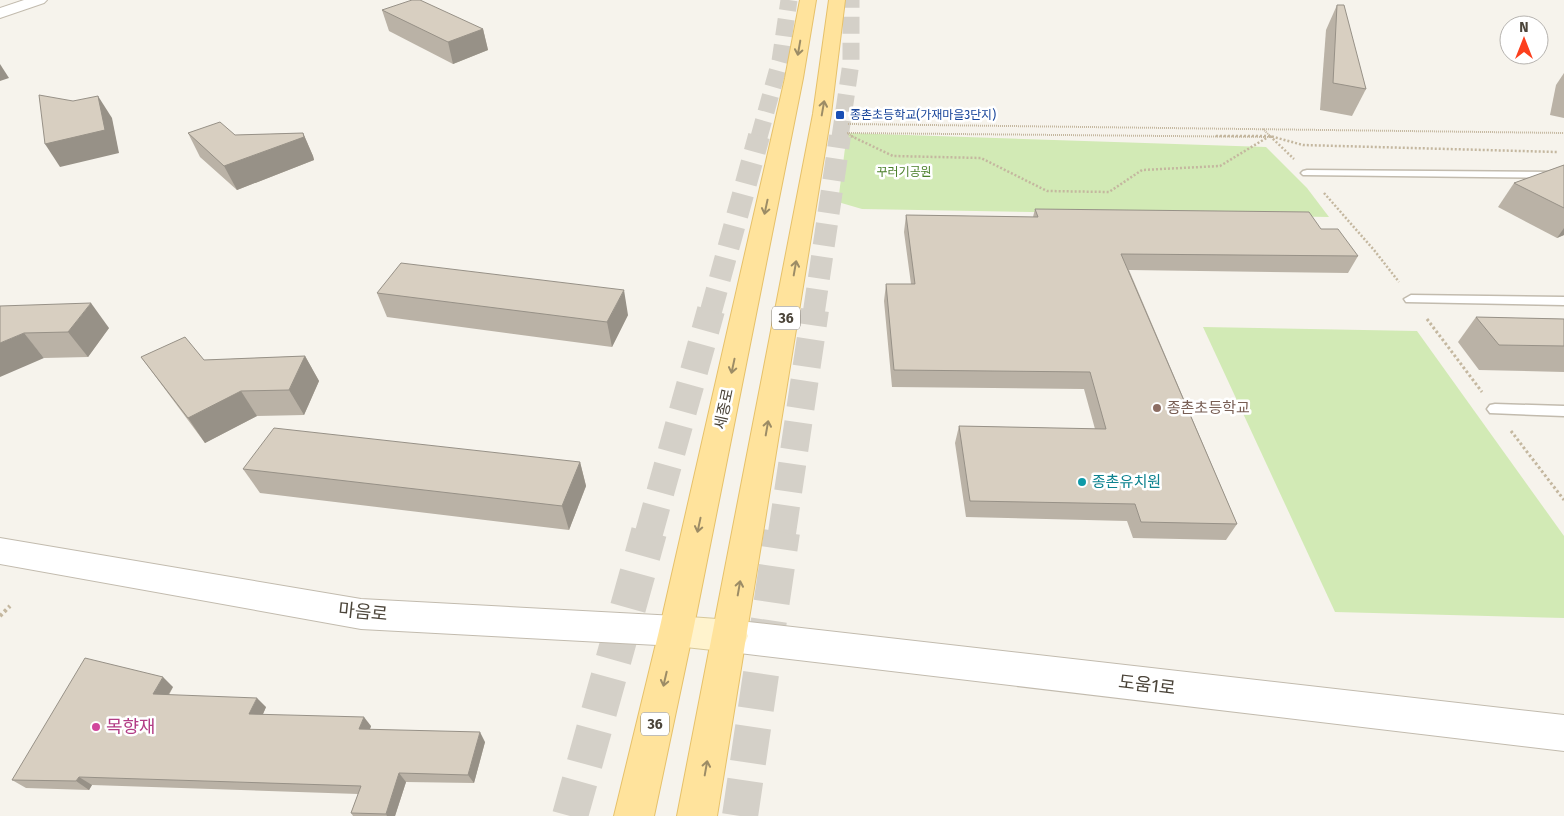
<svg xmlns="http://www.w3.org/2000/svg" width="1564" height="816" font-family="'Fira Sans','Noto Sans KR',sans-serif">
<rect width="100%" height="100%" fill="#f6f3ec"/>
<g fill="#d2eab5">
<polygon points="847,133 1266,147 1307,188 1329,217 862,209 838,202"/>
<polygon points="1203,327 1417,331 1564,536 1564,618 1335,612"/>
</g>
<g fill="none" stroke-linecap="round" stroke-linejoin="round">
<g stroke="#d4d0c8" stroke-width="17" stroke-dasharray="17 9" stroke-linecap="butt">
<polyline points="759,137 780,61 789,0"/>
<polyline points="840,137 851,63 851,0"/>
</g>
<g stroke="#d4d0c8" stroke-width="22" stroke-dasharray="22 11" stroke-linecap="butt">
<polyline points="711,311 759,136"/>
<polyline points="814,311 840,136"/>
</g>
<g stroke="#d4d0c8" stroke-width="28" stroke-dasharray="28 14" stroke-linecap="butt">
<polyline points="649,533 711,310"/>
<polyline points="782,533 815,310"/>
</g>
<g stroke="#d4d0c8" stroke-width="36" stroke-dasharray="36 18" stroke-linecap="butt">
<polyline points="570,816 649,532"/>
<polyline points="740,816 782,532"/>
</g>
<g stroke="#c2bbae" stroke-width="3">
<g id="service">
<polygon points="1307,170 1564,172 1564,178 1303,175 1301,173 1303,171"/>
<polygon points="1411,295 1564,297 1564,305 1406,302 1404,299"/>
<polygon points="1495,404 1564,406 1564,416 1490,413 1487,409 1490,405"/>
</g>
</g>
<g stroke="#c2bbae" stroke-width="2">
<g id="tertiary">
<polygon points="24,0 47,0 44,3 0,18 0,8"/>
<polygon points="0,538 361,599 676,616 688,620 693,631 688,642 676,646 361,629 0,564"/>
<polygon points="731,620 1564,715 1564,751 731,652 719,647 714,636 719,625"/>
</g>
</g>
<g stroke="#d6c79b" stroke-width="2">
<polygon id="secondary" points="676,616 731,620 743,625 748,636 743,647 731,652 676,646 664,642 659,631 664,620"/>
</g>
<g stroke="#e6c16a" stroke-width="2">
<g id="primary">
<polygon points="800,0 816,0 803,78 693,631 654,816 614,816 659,631 785,78"/>
<polygon points="829,0 845,0 831,114 717,816 677,816 813,114"/>
</g>
</g>
<g stroke="#c4b79f" stroke-width="2" stroke-dasharray="1 1" stroke-linecap="butt">
<polyline points="848,124 1564,133"/>
<polyline points="1263,129 1271,137"/>
<polyline points="847,133 1273,137"/>
<polyline points="848,134 854,137"/>
</g>
<g stroke="#c4b79f" stroke-width="2.5" stroke-dasharray="2 2" stroke-linecap="butt">
<polyline points="851,136 893,156 981,158 1047,191 1109,192 1142,170 1220,166 1268,137"/>
<polyline points="1216,136 1270,136 1303,145 1557,152"/>
<polyline points="1270,136 1294,159"/>
<polyline points="1324,193 1374,250 1399,282"/>
</g>
<g stroke="#c4b79f" stroke-width="3" stroke-dasharray="2.5 2.5" stroke-linecap="butt">
<polyline points="1427,319 1482,392"/>
<polyline points="1511,431 1564,500"/>
</g>
<polyline stroke="#c4b79f" stroke-width="4" stroke-dasharray="3 3" stroke-linecap="butt" points="0,616 10,606"/>
<use href="#service" fill="#fff" fill-rule="evenodd"/>
<use href="#tertiary" fill="#fff" fill-rule="evenodd"/>
<use href="#secondary" fill="#fff3cd" fill-rule="evenodd"/>
<use href="#primary" fill="#ffe39c" fill-rule="evenodd"/>
</g>
<g fill="#bab2a6">
<polygon points="1337,5 1366,89 1352,116 1320,110 1326,30"/>
<polygon points="382,10 483,29 488,50 453,64 389,31"/>
<polygon points="1564,73 1564,118 1550,115 1556,85"/>
<polygon points="188,133 235,135 303,133 313,156 314,160 237,190 200,157"/>
<polygon points="1564,165 1564,235 1557,238 1498,207 1514,183"/>
<polygon points="1035,209 1321,229 1358,256 1348,273 1129,270 1237,524 1226,540 1133,538 1127,521 966,517 955,443 959,426 1095,429 1084,389 892,387 884,301 886,284 911,284 904,232 906,215 1033,217"/>
<polygon points="377,293 628,315 612,347 387,317"/>
<polygon points="0,306 109,328 88,357 44,358"/>
<polygon points="1476,317 1564,319 1564,372 1479,370 1458,342"/>
<polygon points="305,356 319,381 304,415 257,416 205,443 141,357 204,360"/>
<polygon points="580,462 586,486 569,530 260,493 243,469"/>
<polygon points="173,687 169,695 266,707 263,714 371,726 370,729 485,742 474,783 406,782 395,816 353,816 351,813 358,794 92,785 89,790 26,788 12,780"/>
</g>
<g fill="#979187">
<polygon points="483,29 488,50 453,64 448,42"/>
<polygon points="0,64 9,78 0,81"/>
<polygon points="98,96 112,118 119,153 60,167 45,144"/>
<polygon points="303,133 313,156 314,160 237,190 224,166"/>
<polygon points="1564,228 1564,235 1557,238"/>
<polygon points="624,290 628,315 612,347 607,322"/>
<polygon points="91,303 109,328 88,357 68,332"/>
<polygon points="24,333 44,358 0,377 0,343"/>
<polygon points="305,356 319,381 304,415 289,390"/>
<polygon points="241,391 257,416 205,443 188,418"/>
<polygon points="580,462 586,486 569,530 562,506"/>
<polygon points="163,677 173,687 163,703 153,694"/>
<polygon points="257,698 266,707 259,723 249,714"/>
<polygon points="364,717 371,726 367,738 359,729"/>
<polygon points="480,732 485,742 474,783 468,775"/>
<polygon points="399,773 406,782 395,816 387,816 386,814"/>
<polygon points="79,777 92,785 89,790 76,781"/>
</g>
<g fill="#d8cfc1" stroke="#979187">
<polygon points="412,0 420,0 483,29 448,42 382,10"/>
<polygon points="1337,5 1344,5 1366,89 1333,83"/>
<polygon points="39,95 73,101 98,96 105,130 45,144"/>
<polygon points="220,122 235,135 303,133 304,137 224,166 188,133"/>
<polygon points="1564,165 1564,208 1514,183"/>
<polygon points="1035,209 1309,212 1321,229 1338,229 1358,256 1121,254 1237,524 1141,522 1135,504 970,501 959,426 1106,429 1090,372 894,370 886,284 915,284 906,215 1038,217"/>
<polygon points="401,263 624,290 607,322 377,293"/>
<polygon points="91,303 68,332 24,333 0,343 0,306"/>
<polygon points="1476,317 1564,319 1564,346 1499,345"/>
<polygon points="185,337 204,360 305,356 289,390 241,391 188,418 141,357"/>
<polygon points="274,428 580,462 562,506 243,469"/>
<polygon points="85,658 163,677 153,694 257,698 249,714 364,717 359,729 480,732 468,775 399,773 386,814 351,813 361,786 79,777 76,781 12,780"/>
</g>
<defs><path id="oneway-shaft" d="M-6 0H5M1.5-3L5.5 0L1.5 3" fill="none" stroke-width="1.6" stroke-linecap="round" stroke-linejoin="round" transform="scale(1.25)"/></defs>
<g stroke="#9c8c66">
<use href="#oneway-shaft" transform="translate(799 48) rotate(100)"/>
<use href="#oneway-shaft" transform="translate(823 108) rotate(-80)"/>
<use href="#oneway-shaft" transform="translate(766 207) rotate(102)"/>
<use href="#oneway-shaft" transform="translate(795 268) rotate(-80)"/>
<use href="#oneway-shaft" transform="translate(733 366) rotate(102)"/>
<use href="#oneway-shaft" transform="translate(767 428) rotate(-80)"/>
<use href="#oneway-shaft" transform="translate(699 525) rotate(102)"/>
<use href="#oneway-shaft" transform="translate(739 588) rotate(-80)"/>
<use href="#oneway-shaft" transform="translate(665 679) rotate(103)"/>
<use href="#oneway-shaft" transform="translate(706 768) rotate(-80)"/>
</g>
<rect fill="#1a4fb4" stroke="#fff" stroke-width="2" x="835" y="110" width="10" height="10" rx="2.5"/>
<circle fill="#8d6e63" stroke="#fff" stroke-width="2" cx="1157" cy="408" r="5"/>
<circle fill="#0f9aa8" stroke="#fff" stroke-width="2" cx="1082" cy="482" r="5"/>
<circle fill="#d1479c" stroke="#fff" stroke-width="2" cx="96" cy="727" r="5"/>
<g text-anchor="middle" dominant-baseline="central" stroke-width="5" stroke-linejoin="round" paint-order="stroke">
<g font-size="12" fill="#164399" stroke="#fff" text-anchor="start">
<text x="850" y="115">종촌초등학교(가재마을3단지)</text>
</g>
<g font-size="12" fill="#4a7f2a" stroke="#fff">
<text x="904" y="172">꾸러기공원</text>
</g>
<g fill="#fff" stroke="#817c74" stroke-width="1">
<rect x="772" y="306.5" width="28" height="23" rx="4"/>
<rect x="641" y="712.5" width="28" height="23" rx="4"/>
</g>
<g font-size="14" font-weight="bold" fill="#4b4439">
<text x="786" y="318">36</text>
<text x="655" y="724">36</text>
</g>
<g font-size="15" fill="#785e54" stroke="#fff" text-anchor="start">
<text x="1167" y="408">종촌초등학교</text>
</g>
<g font-size="15" fill="#4b4439" stroke="#fff">
<text transform="translate(724 409) rotate(-78)">세종로</text>
</g>
<g font-size="15" fill="#0d838f" stroke="#fff" text-anchor="start">
<text x="1092" y="482">종촌유치원</text>
</g>
<g font-size="18" fill="#4b4439" stroke="#fff">
<text transform="translate(363 612) rotate(6)">마음로</text>
<text transform="translate(1147 685) rotate(7)">도움1로</text>
</g>
<g font-size="18" fill="#b23c85" stroke="#fff" text-anchor="start">
<text x="106" y="727">목향재</text>
</g>
</g>
<g transform="translate(1524 40)"><circle r="24" fill="#ffffff" stroke="#b7b4b0"/>
<path d="M0-4L9 19L0 12L-9 19Z" fill="#fc3f1d"/>
<text y="-8" font-size="14" font-weight="bold" text-anchor="middle" fill="#4b4439">N</text>
</g>
</svg>
